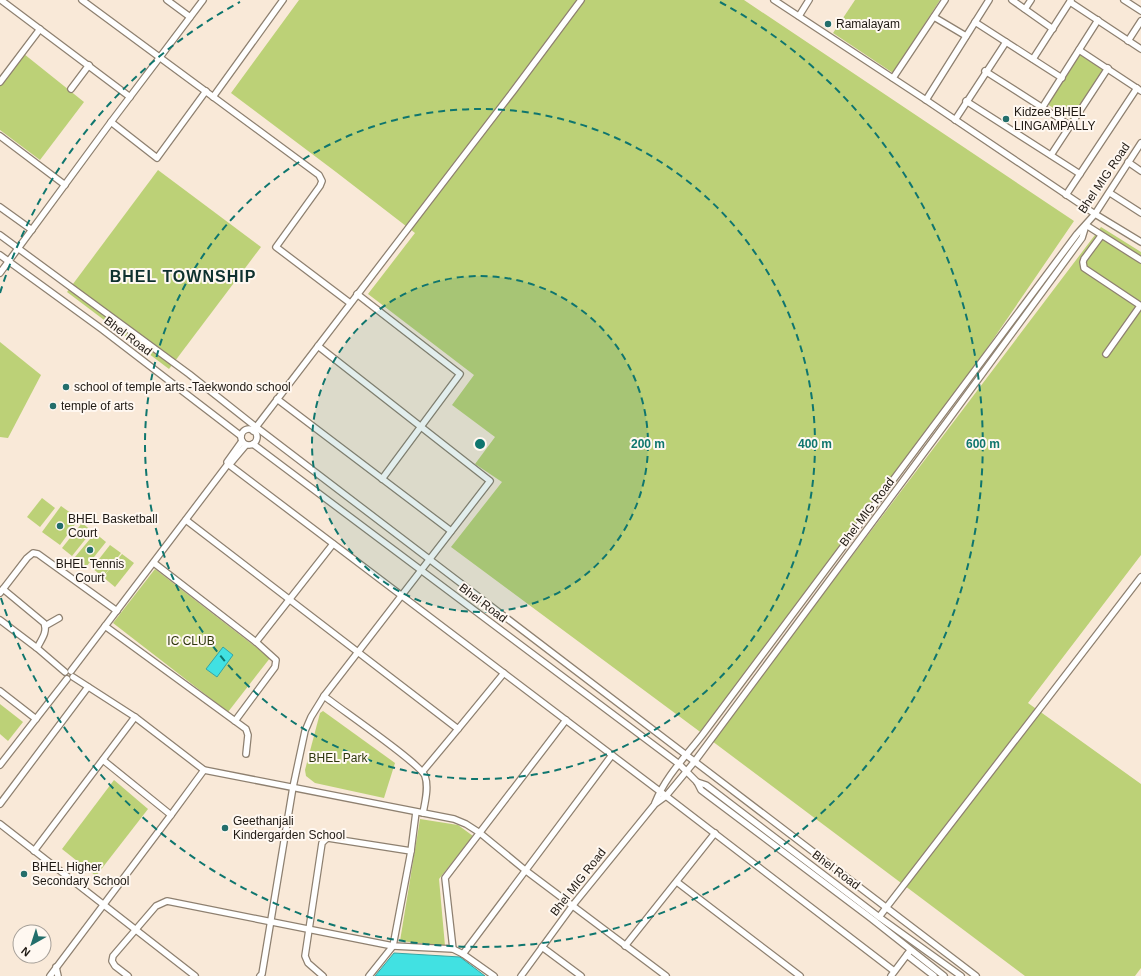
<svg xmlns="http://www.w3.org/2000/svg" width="1141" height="976" font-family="Arial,sans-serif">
<rect width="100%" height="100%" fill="#f9e9d8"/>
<g fill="#bcd177">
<polygon points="299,0 744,0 1074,221 942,414 703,734 451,547 502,482 475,464 495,437 452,405 474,375 368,294 415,233 336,172 231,93"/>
<polygon points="855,0 940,0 893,73 833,33"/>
<polygon points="24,54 84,102 40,160 0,130 0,85"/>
<polygon points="1079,54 1104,70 1071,119 1047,104"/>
<polygon points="158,170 261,247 169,369 67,292"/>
<polygon points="1101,227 1141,252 1141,555 1028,703 1141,784 1141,968 1135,976 1025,976 712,741"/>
<polygon points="0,342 41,375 8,438 0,437"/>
<polygon points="42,498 55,508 40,527 27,517"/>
<polygon points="61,506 79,519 60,545 42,532"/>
<polygon points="82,523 92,531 72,556 62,548"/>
<polygon points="95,533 106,542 86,567 75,557"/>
<polygon points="110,545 121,553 103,577 92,568"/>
<polygon points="122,554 134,563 115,587 103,577"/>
<polygon points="155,569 270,658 228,712 113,623"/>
<polygon points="0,704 23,722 8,741 0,734"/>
<polygon points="323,711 395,763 384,798 315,783 306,776 305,770 320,713"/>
<polygon points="114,780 148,809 96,876 62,849"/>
<polygon points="420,819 458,825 473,836 439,879 445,946 400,941"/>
</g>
<g fill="#41e1e2" stroke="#37a5a4">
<polygon points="223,647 233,655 217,677 206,669"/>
<polygon points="394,953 460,957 485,976 375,976"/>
</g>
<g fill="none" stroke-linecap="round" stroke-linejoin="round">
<g stroke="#8e8070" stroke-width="8">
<g id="minor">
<polyline points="1,0 130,97"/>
<polyline points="82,0 319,175 322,181 320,186 276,247 350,303"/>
<polyline points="167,0 190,17"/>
<polyline points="774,0 926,100 1095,214 1141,242"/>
<polyline points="1012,0 1053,29"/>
<polyline points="1124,0 1141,11"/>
<polyline points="1070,2 1141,49"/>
<polyline points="1025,9 1031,0"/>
<polyline points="799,16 809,0"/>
<polyline points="934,17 966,36"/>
<polyline points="975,22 1062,78"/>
<polyline points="1128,41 1141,21"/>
<polyline points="1079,50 1141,91"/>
<polyline points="1033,59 1071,0"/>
<polyline points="985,71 1071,126"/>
<polyline points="893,78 945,0"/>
<polyline points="0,82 40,29"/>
<polyline points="71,89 89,65"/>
<polyline points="213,97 283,0"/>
<polyline points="926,100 989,0"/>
<polyline points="966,101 1080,174"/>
<polyline points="1042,108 1098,20"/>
<polyline points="955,120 1006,42"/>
<polyline points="111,122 157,158 206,91"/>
<polyline points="0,136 65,185"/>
<polyline points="1051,155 1108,68"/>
<polyline points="1128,162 1141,171"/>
<polyline points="1110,193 1141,213"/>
<polyline points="1066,195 1137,88"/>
<polyline points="0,207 32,230"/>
<polyline points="1086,225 1141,260"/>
<polyline points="0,235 189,374 256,427 976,976"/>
<polyline points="1101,236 1084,259 1083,262 1084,268 1141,306"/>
<polyline points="0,255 103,330 241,436"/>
<polyline points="0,273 111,122 203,0"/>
<polyline points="357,294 460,374 382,479"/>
<polyline points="1106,354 1140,306"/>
<polyline points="277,399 451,531"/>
<circle cx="249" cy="437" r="8"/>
<polyline points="253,431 514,90 581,0"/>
<polyline points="253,444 679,764 697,782 701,790 872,919 944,976"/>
<polyline points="228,464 666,796 894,971"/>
<polyline points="228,464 230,464 246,445"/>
<polyline points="186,520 458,729 504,673"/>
<polyline points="154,563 256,642 276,660 275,667 235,721"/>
<path d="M3 589 44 623C48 632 41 640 37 648"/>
<polyline points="0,593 27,558 33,553 38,554 117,611"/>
<polyline points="0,620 37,648 65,672"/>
<polyline points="45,626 59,618"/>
<polyline points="105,626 246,729 248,735 246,754"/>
<polyline points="256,642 333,544"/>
<polyline points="71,671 228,464 227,462 242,441"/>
<polyline points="73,677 135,717 204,770 454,819 466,824 480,833 525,870 666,976"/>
<polyline points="0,691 36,719"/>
<path d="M324 696C339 708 421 764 425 776 429 787 425 802 423 813"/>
<polyline points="103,760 171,815"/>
<polyline points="0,765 67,679"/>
<polyline points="423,771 458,729"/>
<polyline points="697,782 706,785 879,917 961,976"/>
<path d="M655 803C665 777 686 756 703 734L1077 234 1095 214 1141 143"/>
<polyline points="0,804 88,687"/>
<polyline points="0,824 195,976"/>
<polyline points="34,851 135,717"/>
<polyline points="677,882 800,976"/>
<polyline points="879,917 1141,577"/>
<polyline points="625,946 715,833"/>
<polyline points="542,947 581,976"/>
<polyline points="453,949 445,878 566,720"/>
<polyline points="463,954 612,755"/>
<polyline points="907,955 934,976"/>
<polyline points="56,967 58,976"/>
<polyline points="50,976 171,815 204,770"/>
<polyline points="128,976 115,966 112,961 113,956 156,906 167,901 393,946 453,949 463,954 494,976"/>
<polyline points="260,976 262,974 293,787 305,731 311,717 324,696 490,481 318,346"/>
<polyline points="323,976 308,963 305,956 322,843 325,840 328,838 411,851"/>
<polyline points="369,976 393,946 411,851 416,812"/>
<polyline points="521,976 573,905 655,804 666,796 695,761 949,419 1082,238 1086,225"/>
<polyline points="891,976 909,952"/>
</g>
</g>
<use href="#minor" stroke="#fff" stroke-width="5.5"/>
</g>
<circle cx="480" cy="444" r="168" fill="#0f766e" fill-opacity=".12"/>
<g fill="none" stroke="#0f766e" stroke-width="2" stroke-dasharray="7 5">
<circle cx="480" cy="444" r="168"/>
<circle cx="480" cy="444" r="335"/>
<path d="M0 293A503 503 0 0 1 240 2M720 2A503 503 0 1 1 0 595"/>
</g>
<g fill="#236e6b" stroke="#fff8f1" stroke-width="1.5">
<circle cx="828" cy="24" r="4"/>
<circle cx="1006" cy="119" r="4"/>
<circle cx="66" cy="387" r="4"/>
<circle cx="53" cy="406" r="4"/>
<circle cx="60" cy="526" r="4"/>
<circle cx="90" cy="550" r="4"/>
<circle cx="225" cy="828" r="4"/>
<circle cx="24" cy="874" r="4"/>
</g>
<g text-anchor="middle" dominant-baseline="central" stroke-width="4" stroke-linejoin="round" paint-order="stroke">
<g font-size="12" fill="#1f1913" stroke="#fff8f1" text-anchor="start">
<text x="836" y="24">Ramalayam</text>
<text x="1014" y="112">Kidzee BHEL<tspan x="1014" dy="14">LINGAMPALLY</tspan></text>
<text x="74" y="387">school of temple arts -Taekwondo school</text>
<text x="61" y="406">temple of arts</text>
<text x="68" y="519">BHEL Basketball<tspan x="68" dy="14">Court</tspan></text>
<text x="90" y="564" text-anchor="middle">BHEL Tennis<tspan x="90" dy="14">Court</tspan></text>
<text x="233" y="821">Geethanjali<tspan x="233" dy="14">Kindergarden School</tspan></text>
<text x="32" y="867">BHEL Higher<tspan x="32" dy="14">Secondary School</tspan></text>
</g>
<g font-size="12" fill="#1f1913" stroke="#fff8f1">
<text transform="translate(1104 178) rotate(-56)">Bhel MIG Road</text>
<text transform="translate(128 336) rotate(37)">Bhel Road</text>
<text transform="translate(867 512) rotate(-53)">Bhel MIG Road</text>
<text transform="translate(483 603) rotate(37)">Bhel Road</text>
<text transform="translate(836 870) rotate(37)">Bhel Road</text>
<text transform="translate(578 882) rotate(-52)">Bhel MIG Road</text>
</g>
<g font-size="12" fill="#2e370d" stroke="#fff8f1">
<text x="191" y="641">IC CLUB</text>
<text x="338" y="758">BHEL Park</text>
</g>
<g font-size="16" font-weight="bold" letter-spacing="1" fill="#0e312f" stroke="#fff8f1">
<text x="183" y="276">BHEL TOWNSHIP</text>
</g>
</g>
<circle cx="480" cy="444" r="6" fill="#0f766e" stroke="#fff8f1" stroke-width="2"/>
<g font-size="12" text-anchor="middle" font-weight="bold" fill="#0f766e" stroke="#fff8f1" stroke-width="4" stroke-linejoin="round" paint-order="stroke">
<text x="648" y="448">200 m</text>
<text x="815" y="448">400 m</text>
<text x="983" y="448">600 m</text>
</g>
<g transform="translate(32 944) rotate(219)"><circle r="19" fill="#fff8f1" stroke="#a59f98"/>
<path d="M0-3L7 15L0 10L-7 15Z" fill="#236e6b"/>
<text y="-6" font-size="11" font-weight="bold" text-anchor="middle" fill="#1f1913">N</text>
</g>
</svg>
